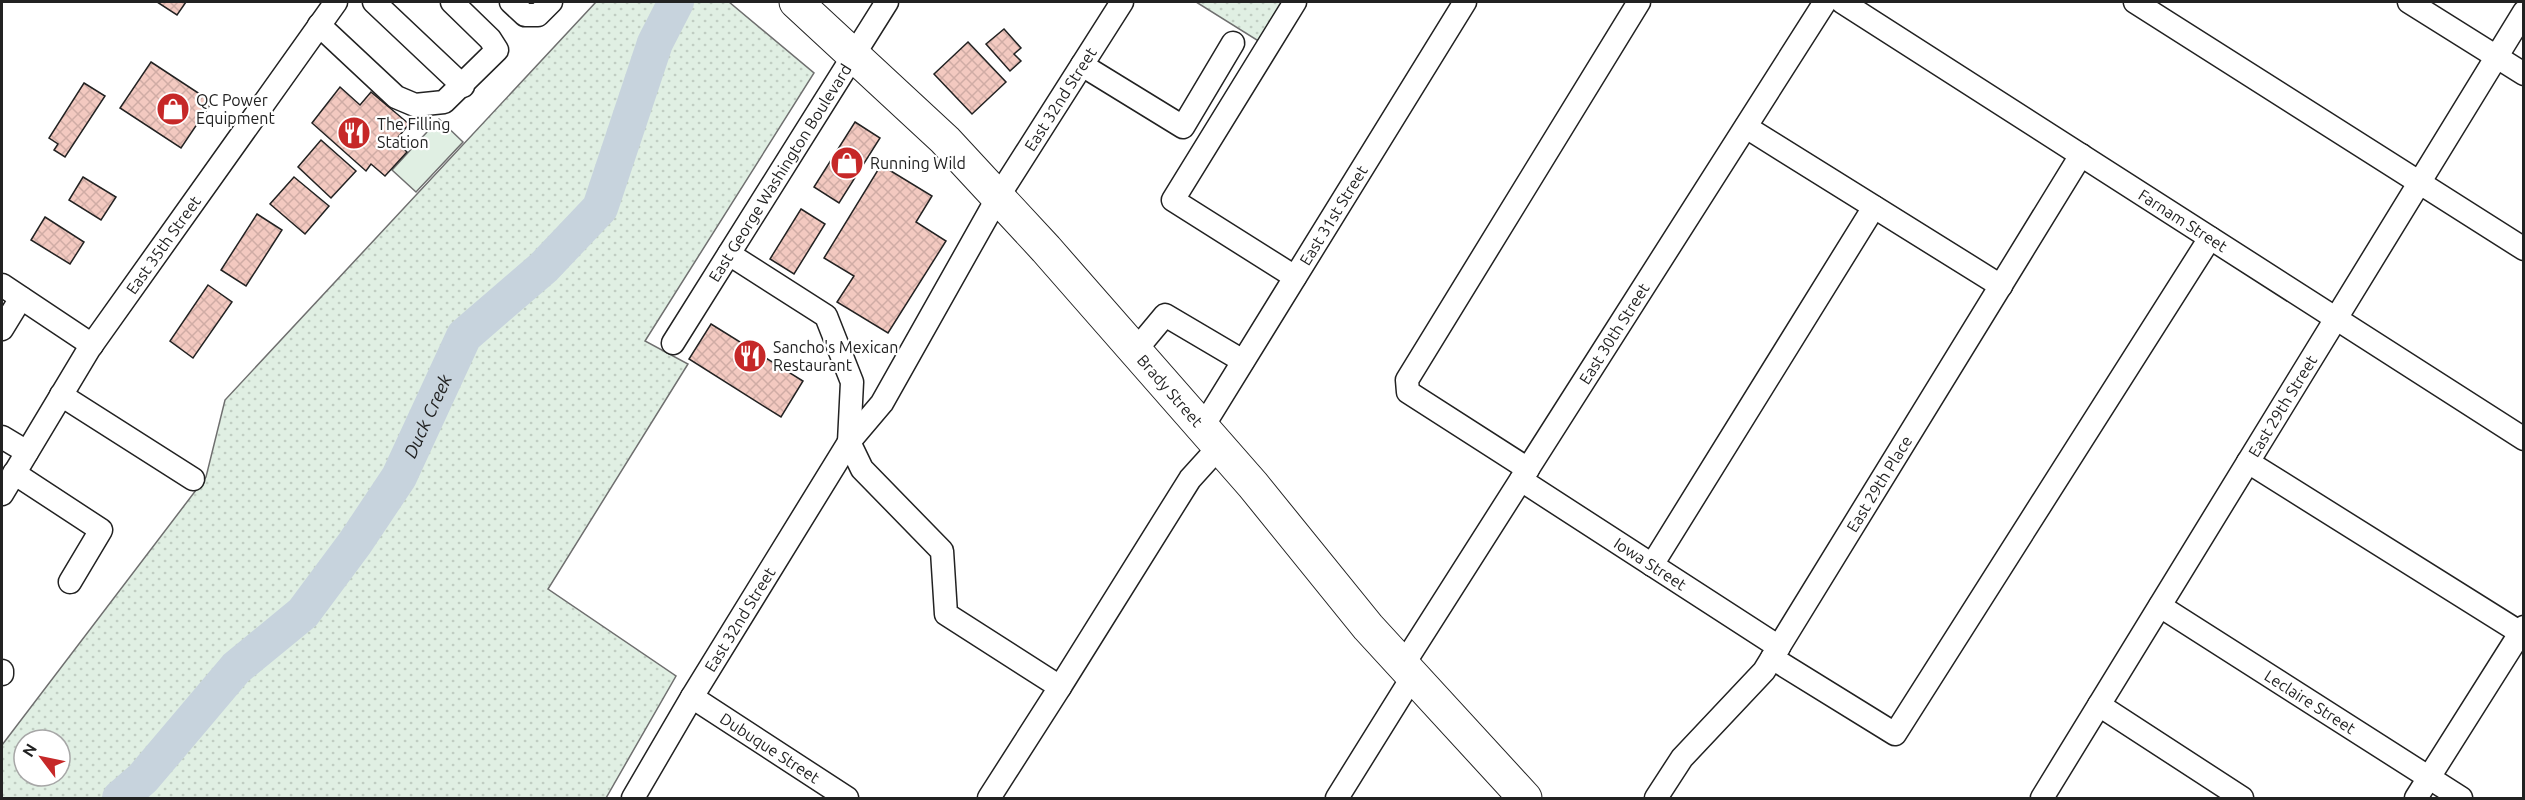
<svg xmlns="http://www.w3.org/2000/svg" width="2525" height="800" font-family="Ubuntu,sans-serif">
<defs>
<pattern id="park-dots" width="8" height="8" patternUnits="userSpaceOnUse" patternTransform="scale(1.5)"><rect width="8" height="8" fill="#e0efe3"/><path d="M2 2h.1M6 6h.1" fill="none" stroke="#c0cdc2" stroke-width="1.8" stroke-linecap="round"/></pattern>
<pattern id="building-cross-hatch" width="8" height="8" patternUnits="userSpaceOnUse" patternTransform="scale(1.5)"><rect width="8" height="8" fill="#f3c9c0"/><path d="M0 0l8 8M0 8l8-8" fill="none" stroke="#d0aca5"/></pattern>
</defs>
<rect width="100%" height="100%" fill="#fff"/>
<polygon fill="#e0efe3" stroke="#6f6f6f" stroke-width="1.5" points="439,119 463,142 416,192 392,170"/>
<g fill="url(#park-dots)" stroke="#6f6f6f" stroke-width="1.5" fill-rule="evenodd">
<path d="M596 2H729L814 73 645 341 688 364 548 589 676 676 606 798H2V745L206 477 225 400ZM24 740H60V776H24Z"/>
<polygon points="1196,2 1285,2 1260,42"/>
</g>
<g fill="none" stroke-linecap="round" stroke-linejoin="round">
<path stroke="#c7d3dd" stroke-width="36" id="s1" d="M120 798 143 778 236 668 303 613 355 543 399 477 464 336 544 267 600 208 655 43 676 2"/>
</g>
<g fill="url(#building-cross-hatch)" stroke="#222" stroke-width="1.5">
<polygon points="157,2 186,2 177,15"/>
<polygon points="1004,29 1021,48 1014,54 1021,61 1010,71 986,44"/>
<polygon points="968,42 1006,82 972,114 934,74"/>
<polygon points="151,62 212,102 181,148 120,108"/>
<polygon points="84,83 105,96 65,157 54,150 58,144 49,138"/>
<polygon points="340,87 360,105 371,92 409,124 395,141 407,152 385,176 371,164 366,171 312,123"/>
<polygon points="855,122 880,138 839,203 814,187"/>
<polygon points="321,140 356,171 331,198 298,167"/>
<polygon points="881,165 932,196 916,222 946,241 888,333 837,302 854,276 824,258"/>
<polygon points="83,177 116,197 101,220 69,200"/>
<polygon points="294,177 329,206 305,234 270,204"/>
<polygon points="801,209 825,224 794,274 770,259"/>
<polygon points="257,214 282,230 246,286 221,270"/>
<polygon points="45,217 84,242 70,264 31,240"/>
<polygon points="208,285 232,302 193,358 170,341"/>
<polygon points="711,324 803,381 781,417 689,359"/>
</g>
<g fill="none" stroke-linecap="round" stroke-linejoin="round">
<g stroke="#222" stroke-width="25">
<g id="minor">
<polyline points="374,2 463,86"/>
<polyline points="511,2 525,15 538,15 551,2"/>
<polyline points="1295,2 1173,200 1295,277"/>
<path id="s2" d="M1842 2 2524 439"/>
<polyline points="2135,2 2524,249"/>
<polyline points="2409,2 2524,74"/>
<polyline points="319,25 396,97 415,105 444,102 497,50 490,39 452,2"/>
<polyline points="1082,65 1183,127 1233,43"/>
<polyline points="1746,127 2001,286"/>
<polyline points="729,254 826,316 852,382 849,442 862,469 942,551 946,614 1060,687 989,798"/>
<polyline points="2,285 92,345"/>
<polyline points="2,329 21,298"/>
<path id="s3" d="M673 343 887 2"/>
<polyline points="1135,351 1165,315 1243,361"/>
<polyline points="61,395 193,479"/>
<path id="s4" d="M1202 428 1465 2"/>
<polyline points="2,437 27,452"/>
<polyline points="2248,462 2524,635"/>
<polyline points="1528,469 1408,392 1407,380 1639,2"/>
<polyline points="14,473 101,530 70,582"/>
<path id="s5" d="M1521 480 1779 647"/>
<path id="s6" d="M2 494 89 349 336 2"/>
<polyline points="1652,565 1874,207"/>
<path id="s7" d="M2160 606 2461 798"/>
<polyline points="1772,658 1895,734 2210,238"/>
<path id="s8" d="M1403 665 1825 2"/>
<polyline points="2,671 2,674"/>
<polyline points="1060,687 1190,479 1219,447"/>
<path id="s9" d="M692 697 847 798"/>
<polyline points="2099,705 2242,798"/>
<path id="s10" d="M633 798 692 697 849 442 882 403 998 197 1122 2"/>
<polyline points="1337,798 1413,676"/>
<path id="s11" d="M1656 798 1682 758 1764 671 2081 155"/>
<path id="s12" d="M2042 798 2524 12"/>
<polyline points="2416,798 2524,627"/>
</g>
</g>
<g stroke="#222" stroke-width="35">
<g id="highway">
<path id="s13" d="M796 2 945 140 1046 249 1253 485 1368 627 1525 798"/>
</g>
</g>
<use href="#minor" stroke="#fff" stroke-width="22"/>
<use href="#highway" stroke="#fff" stroke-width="33"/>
</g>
<defs>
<g id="shop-disc" transform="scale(1.725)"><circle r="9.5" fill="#c62828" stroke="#fff"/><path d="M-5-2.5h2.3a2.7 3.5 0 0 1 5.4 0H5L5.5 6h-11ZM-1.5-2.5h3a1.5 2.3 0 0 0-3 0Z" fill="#fff"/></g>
<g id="restaurant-disc" transform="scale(1.725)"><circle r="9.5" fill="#c62828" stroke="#fff"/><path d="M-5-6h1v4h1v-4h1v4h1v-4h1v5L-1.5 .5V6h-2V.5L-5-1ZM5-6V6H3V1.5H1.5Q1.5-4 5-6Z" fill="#fff"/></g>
</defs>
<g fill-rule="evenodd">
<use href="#shop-disc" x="173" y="109"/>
<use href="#restaurant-disc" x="354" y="133"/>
<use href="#shop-disc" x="847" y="163"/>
<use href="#restaurant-disc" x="750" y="356"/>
</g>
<g text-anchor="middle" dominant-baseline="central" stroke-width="4.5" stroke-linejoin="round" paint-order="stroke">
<g font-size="16" fill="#222" stroke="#fff">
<text stroke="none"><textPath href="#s10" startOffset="820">East 32nd Street</textPath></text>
<text stroke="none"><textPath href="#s3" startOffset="201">East George Washington Boulevard</textPath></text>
<text stroke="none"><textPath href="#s4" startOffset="250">East 31st Street</textPath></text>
<text stroke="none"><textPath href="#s2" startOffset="405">Farnam Street</textPath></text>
<text stroke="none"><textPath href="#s6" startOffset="297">East 35th Street</textPath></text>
<text stroke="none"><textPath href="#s8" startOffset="393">East 30th Street</textPath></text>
<text stroke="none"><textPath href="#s13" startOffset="540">Brady Street</textPath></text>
<text stroke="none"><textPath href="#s12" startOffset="460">East 29th Street</textPath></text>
<text stroke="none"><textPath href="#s11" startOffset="387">East 29th Place</textPath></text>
<text stroke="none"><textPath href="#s5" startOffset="154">Iowa Street</textPath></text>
<text stroke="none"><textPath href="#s10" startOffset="208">East 32nd Street</textPath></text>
<text stroke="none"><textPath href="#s7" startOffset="178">Leclaire Street</textPath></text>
<text stroke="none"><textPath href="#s9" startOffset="93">Dubuque Street</textPath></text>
</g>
<g font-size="16" fill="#222" stroke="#fff" text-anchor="start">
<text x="196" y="100">QC Power<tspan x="196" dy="18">Equipment</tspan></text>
<text x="377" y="124">The Filling<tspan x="377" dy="18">Station</tspan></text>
<text x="870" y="163">Running Wild</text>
<text x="773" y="347">Sancho's Mexican<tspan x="773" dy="18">Restaurant</tspan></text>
</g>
<g font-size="18" font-style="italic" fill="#222" stroke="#fff">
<text stroke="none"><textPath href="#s1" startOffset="495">Duck Creek</textPath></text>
</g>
</g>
<rect width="2525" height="800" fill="none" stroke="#222222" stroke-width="6"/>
<g transform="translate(42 758) rotate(302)"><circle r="28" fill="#ffffff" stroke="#a7a7a7" stroke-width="1.5"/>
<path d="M0-4.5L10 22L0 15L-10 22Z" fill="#c62828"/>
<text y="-9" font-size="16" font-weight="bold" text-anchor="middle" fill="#222222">N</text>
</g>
</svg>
